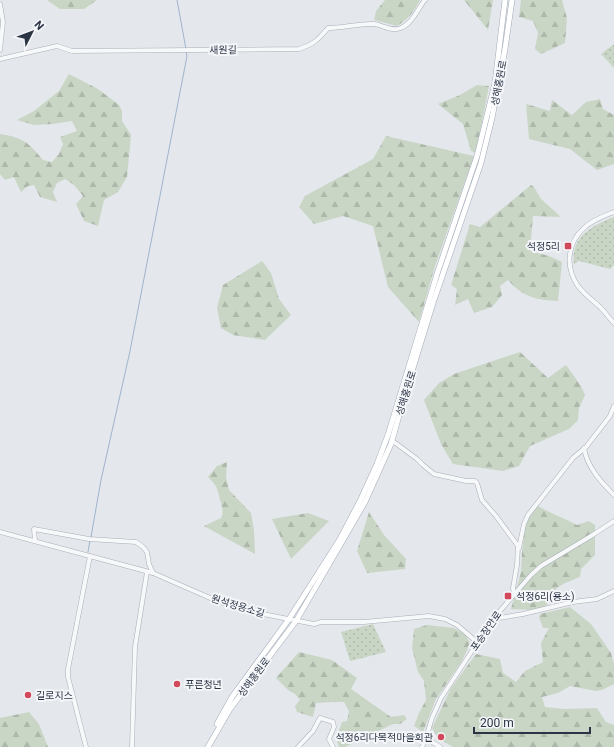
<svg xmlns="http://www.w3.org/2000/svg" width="614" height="747" font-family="Roboto,'Noto Sans KR',sans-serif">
<defs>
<pattern id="grass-dots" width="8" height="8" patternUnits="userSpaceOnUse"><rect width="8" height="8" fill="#c9d6c5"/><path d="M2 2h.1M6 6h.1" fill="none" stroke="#adb8ab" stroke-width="1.8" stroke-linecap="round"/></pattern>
<pattern id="forest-firs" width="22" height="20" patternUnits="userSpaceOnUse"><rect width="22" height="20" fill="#c9d6c5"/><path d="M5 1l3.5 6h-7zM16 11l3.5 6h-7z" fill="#adb8ab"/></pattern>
</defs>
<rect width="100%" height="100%" fill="#e4e7ec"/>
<g fill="url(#grass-dots)">
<polygon points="614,44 614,68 601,54"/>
<path d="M614 217V265L610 269 579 261 574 264C570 237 593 225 614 217Z"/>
<polygon points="373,624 386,652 350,661 341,632"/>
</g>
<g fill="url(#forest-firs)">
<polygon points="47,0 97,0 84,9 60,9"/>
<path d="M385 0H420C415 10 408 20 397 26L374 20 376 11Z"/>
<polygon points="464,0 493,0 488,30"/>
<polygon points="521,0 562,0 567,18 565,43 541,54 535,49 538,33 533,21 519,17"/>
<path d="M69 74 98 89 119 105 122 111V121L131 135 127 177 118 192 104 200 98 226 84 221 76 204 83 196 74 185 65 179 57 183 53 192 57 202 40 197 34 185 28 186 21 192 14 177 5 180 0 174V134C24 138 28 142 43 160L52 162 59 154 63 144 60 137 77 131 72 121 53 124 34 125 17 120 34 111 59 91Z"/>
<polygon points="477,85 489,86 476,153 471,151 463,124 438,104 460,95"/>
<polygon points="600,99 603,109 614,115 614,164 597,170 570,149 529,139 526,104 550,111 552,100 572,115 586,102"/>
<polygon points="386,136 474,156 435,266 419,322 388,287 373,226 343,216 314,224 299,207 305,196 373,159"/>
<path d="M531 185 534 187 541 199 561 217 533 216 530 251 549 256 562 262 558 301C536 300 523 297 508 280L500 286 502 295 492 307 474 313 468 299 455 305 457 289 451 285 470 224 480 227Z"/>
<polygon points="262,261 271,273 279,299 291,315 265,340 233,335 221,328 217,308 223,285"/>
<polygon points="520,352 548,378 566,365 581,386 585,395 579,408 578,420 569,429 530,446 519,466 503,471 453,464 441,444 424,400 439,383 454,374"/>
<path d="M227 462 226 477 229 490 251 513 254 531 255 554 204 526 221 518C224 512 222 509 221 503 217 489 219 488 208 477L217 466Z"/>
<path d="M538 506C551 514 564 518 577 525L589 521 595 525V555L581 569 580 577C565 583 551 587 547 605L535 610 511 609 521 572 522 551 526 521Z"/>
<polygon points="369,512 384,535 406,559 405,569 367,573 357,551"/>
<polygon points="308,513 329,521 291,559 272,519"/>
<polygon points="570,607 591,624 611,653 614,665 614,684 602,690 596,691 570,686 558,693 542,697 545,707 564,709 597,708 606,722 614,725 614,747 453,747 438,738 432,728 451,688 476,654 500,659 503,673 516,682 525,671 543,662 541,643 549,628 543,628 539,617 540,614"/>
<polygon points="427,625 454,628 465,634 470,643 462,661 436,699 423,732 414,726 419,713 426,700 424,681 418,672 412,648 414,629"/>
<path d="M299 652 332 660 357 678 351 689 391 717 404 715 407 719 400 724H393L345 747H339C335 738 339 731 342 722L347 721 349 711 344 702H333L316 703 313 717 297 712 295 706 300 700 295 694 288 690 276 678Z"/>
<polygon points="29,712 39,724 48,747 0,747 0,718"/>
</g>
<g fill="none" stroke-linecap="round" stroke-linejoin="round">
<g stroke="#9fb4cc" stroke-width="1">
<polyline points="177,0 186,49"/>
<polyline points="91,537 101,480 130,351 187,56 186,52"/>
<polyline points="88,552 90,540"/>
</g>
<g stroke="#a9aeb7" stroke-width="5">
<g id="minor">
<polyline points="0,4 3,22 0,50"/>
<path d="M0 59 57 46 72 51 299 49C314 44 318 40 328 28 342 28 361 23 374 24 383 25 392 32 401 28 413 23 418 8 425 0"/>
<path d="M614 212C604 216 592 220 584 228 567 243 565 267 578 286 584 294 592 300 600 307 605 312 609 318 614 323"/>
<polyline points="394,442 417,459 423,465 434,474 466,481 475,481 477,483 482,500 496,516 518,546 517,565 513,588 514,595"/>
<path d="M584 448C587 467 601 482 614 495"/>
<polyline points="0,532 153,573 217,601 248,611 314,624 321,622 364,622 429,616 445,619 457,625 477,642"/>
<polyline points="35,541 34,529 89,539 136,542 143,547 147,552 149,564 153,573"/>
<polyline points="519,548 524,524 528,515 573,458 586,447 610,416 614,406"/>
<polyline points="493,619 523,614 573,602 597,599 614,591"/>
<polyline points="426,738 440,747"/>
<polyline points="86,747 68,677 68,669 90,556"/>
<polyline points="132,747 135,647 147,572"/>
<polyline points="298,747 313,731 320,718 333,722 334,727 329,739 333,747"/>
<polyline points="422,747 426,738 432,718 441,698 493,619 531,575 541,566 591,536 614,521"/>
</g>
</g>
<g stroke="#a3abb8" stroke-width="6">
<g id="major">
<polyline points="217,724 232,697 289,619 340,539 360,501 377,464 388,435 437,274 477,156 495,83 505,0"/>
<polyline points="208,747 230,709 296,621 365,502 391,444 405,394 433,303 481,163 492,118 505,49 512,0"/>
</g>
</g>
<use href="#minor" stroke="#f7f8fa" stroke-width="4"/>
<use href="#major" stroke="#fff" stroke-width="5"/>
</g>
<g fill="#d1495b" stroke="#f4f6f9" stroke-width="1.5">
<rect x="564" y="242" width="8" height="8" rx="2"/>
<rect x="504" y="592" width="8" height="8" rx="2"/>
<circle cx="177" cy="684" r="4"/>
<circle cx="28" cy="695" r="4"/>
<circle cx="441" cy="737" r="4"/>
</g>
<g text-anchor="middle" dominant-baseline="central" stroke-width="4" stroke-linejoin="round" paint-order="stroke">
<g font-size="10" fill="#2b3445" stroke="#f4f6f9">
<text transform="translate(223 50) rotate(-1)">새원길</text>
<text transform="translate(499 83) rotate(-79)">성해홍원로</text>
<text transform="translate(406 393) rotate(-73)">성해홍원로</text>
<text transform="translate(238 606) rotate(17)">원석정용소길</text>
<text transform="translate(486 631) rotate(-55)">포승장안로</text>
<text transform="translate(254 677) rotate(-53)">성해홍원로</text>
</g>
<g font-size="10" fill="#2b3445" stroke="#f4f6f9" text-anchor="start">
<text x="560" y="246" text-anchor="end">석정5리</text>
<text x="516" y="596">석정6리(용소)</text>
<text x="185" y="684">푸른청년</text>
<text x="36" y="695">길로지스</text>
<text x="433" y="737" text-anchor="end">석정6리다목적마을회관</text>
</g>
</g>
<g transform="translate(32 32) rotate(48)" stroke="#f4f6f9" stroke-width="3" paint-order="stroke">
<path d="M0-3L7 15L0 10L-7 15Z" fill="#2b3445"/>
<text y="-6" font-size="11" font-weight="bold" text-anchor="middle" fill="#2b3445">N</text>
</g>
<path d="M474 727v6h116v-6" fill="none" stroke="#2b3445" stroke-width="2"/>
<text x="480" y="727" font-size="12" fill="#2b3445" stroke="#f4f6f9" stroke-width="3" paint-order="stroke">200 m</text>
</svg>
